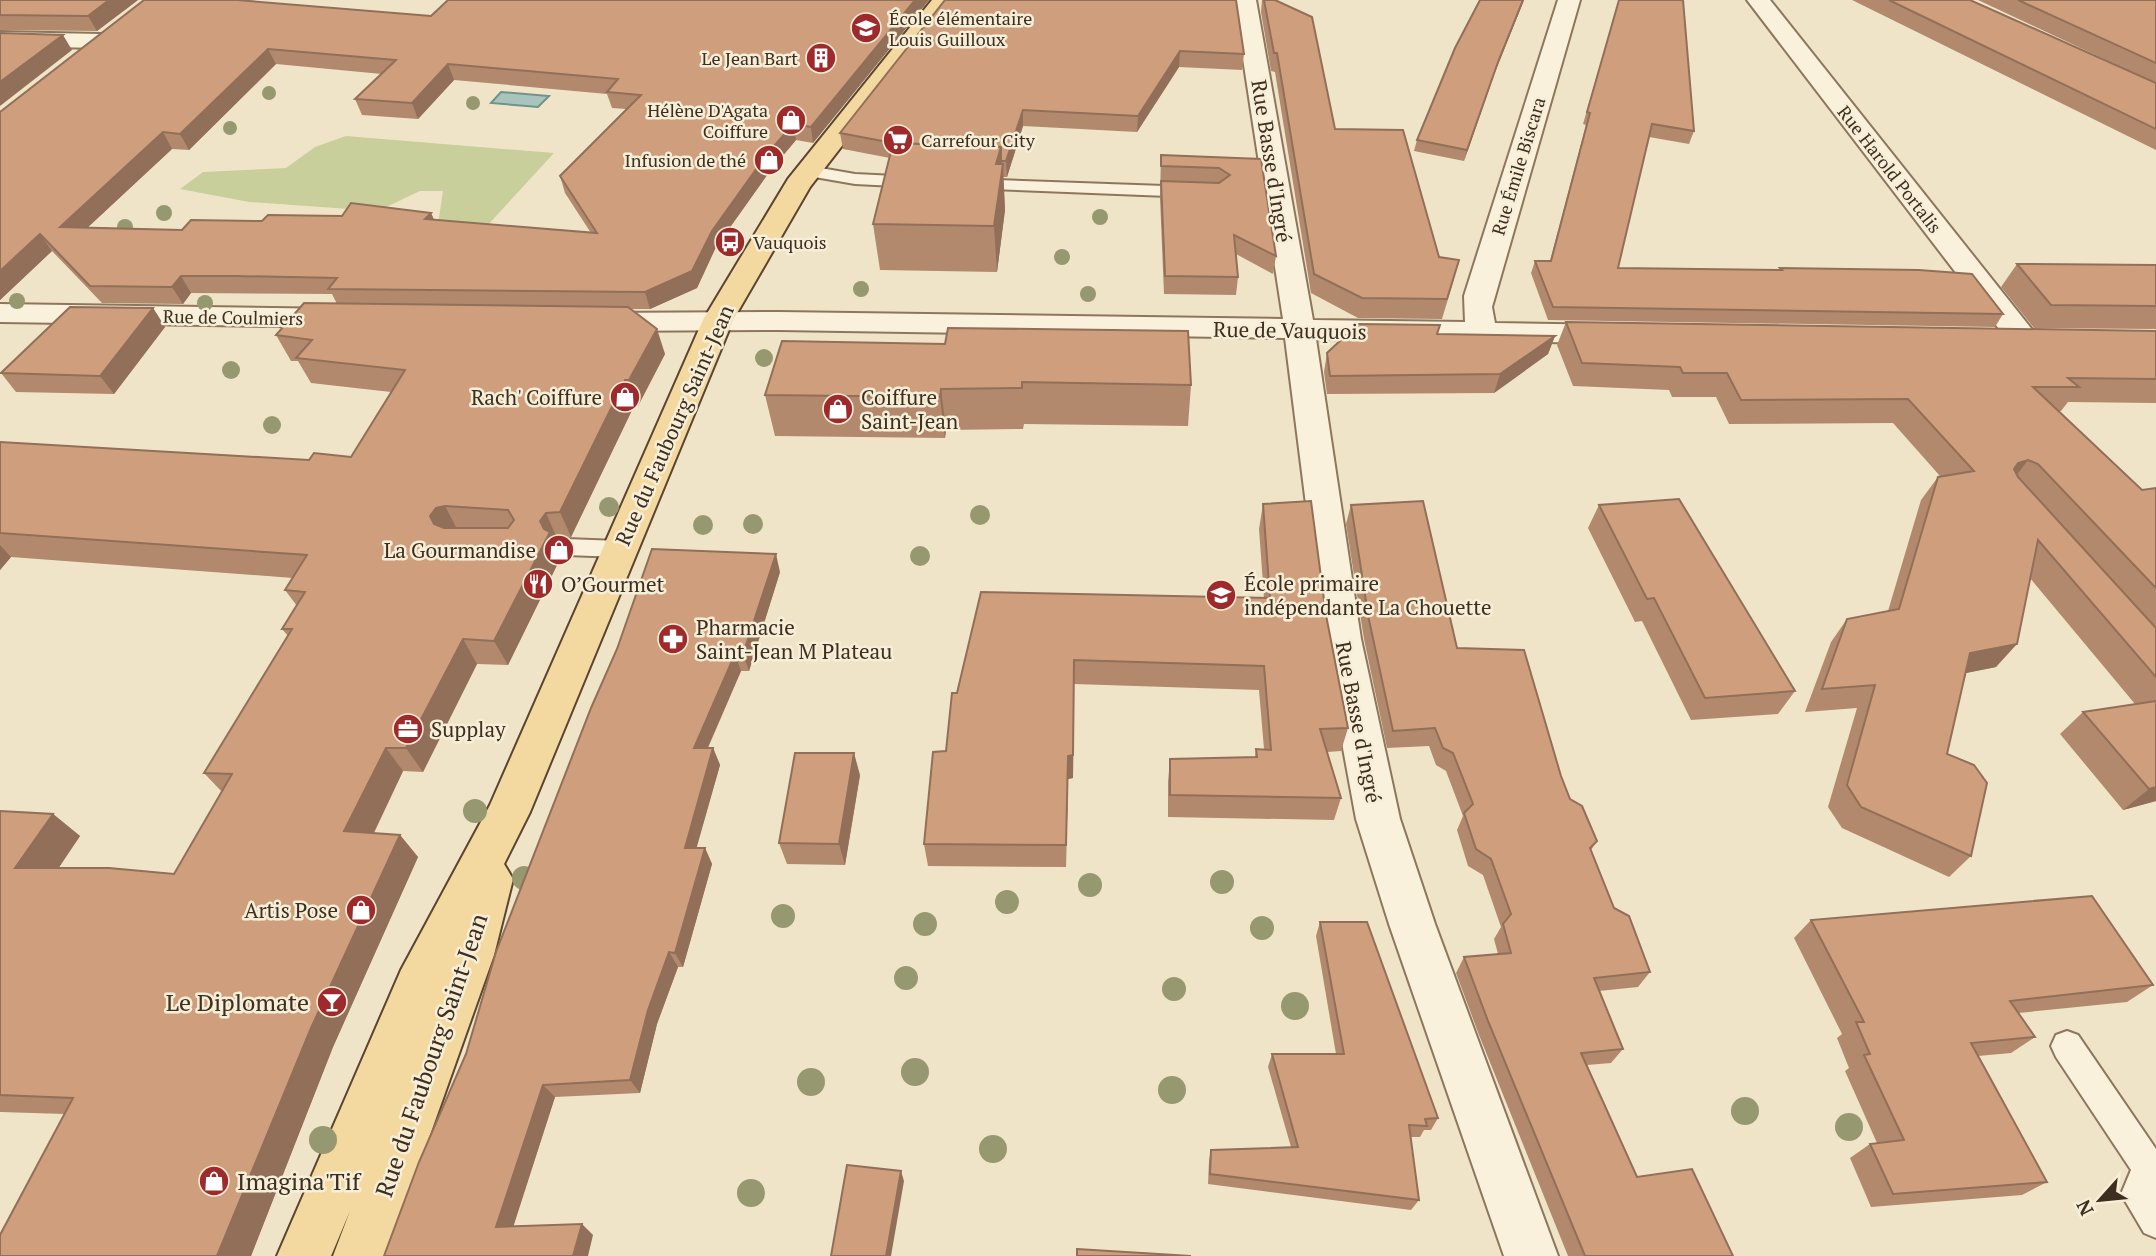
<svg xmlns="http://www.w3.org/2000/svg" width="2156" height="1256" font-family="'PT Serif',serif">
<rect width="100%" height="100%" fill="#f0e4c8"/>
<polygon fill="#c9cf9b" points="346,136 554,153 486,227 438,224 443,191 420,191 378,211 249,202 180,189 203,172 286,168 315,147"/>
<polygon fill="#a9c4bc" stroke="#6f938a" stroke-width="2" points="501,92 549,96 538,107 491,103"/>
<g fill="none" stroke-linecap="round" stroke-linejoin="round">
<g stroke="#8d765c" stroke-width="4">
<g id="service">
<polygon points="809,166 855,174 916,177 925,182 916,187 855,184 803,175 801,171"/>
<polygon points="970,179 1193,187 1202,192 1193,197 964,188 961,184 964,180"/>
<polygon points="566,539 619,541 627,543 631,549 627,555 619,557 566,555 558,553 554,547 558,541"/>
<polygon points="2067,1031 2078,1035 2156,1149 2156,1238 2144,1233 2121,1194 2131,1170 2056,1057 2051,1046 2056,1035"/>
</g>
</g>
<g stroke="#8d765c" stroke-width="4">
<g id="minor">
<polygon points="1234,0 1256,0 1313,320 1465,322 1464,296 1558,0 1580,0 1492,307 1495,323 1615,325 1626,327 1630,334 1626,341 1615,343 1316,339 1361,639 1400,819 1435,924 1558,1256 1504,1256 1389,924 1356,819 1323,639 1285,338 779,330 597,331 586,329 582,322 586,315 597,313 779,312 1283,319"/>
<polygon points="1747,0 1770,0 2034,332 2039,339 2034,346 2023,349 2012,346"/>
<polygon points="0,32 101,34 109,36 113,41 109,46 101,48 0,46"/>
<polygon points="0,304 344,309 355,311 359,318 355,325 344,327 0,322"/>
</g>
</g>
<g stroke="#5b4430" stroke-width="4">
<polygon id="primary" points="932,0 955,0 810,187 733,320 530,812 504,864 513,879 494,955 387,1256 333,1256 350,1211 331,1256 277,1256 401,970 490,805 703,320 788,179"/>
</g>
<use href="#service" fill="#faf1dc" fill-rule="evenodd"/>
<use href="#minor" fill="#faf1dc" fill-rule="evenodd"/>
<use href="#primary" fill="#f3d9a0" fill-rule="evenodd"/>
</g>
<g fill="#96986f">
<circle cx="269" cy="93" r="7"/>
<circle cx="473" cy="103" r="7"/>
<circle cx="230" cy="128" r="7"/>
<circle cx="164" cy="213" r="8"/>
<circle cx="1100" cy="217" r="8"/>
<circle cx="125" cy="227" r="8"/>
<circle cx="1062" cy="257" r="8"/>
<circle cx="861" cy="289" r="8"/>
<circle cx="1088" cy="294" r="8"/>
<circle cx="17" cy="301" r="8"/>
<circle cx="205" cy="303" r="8"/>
<circle cx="764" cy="358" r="9"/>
<circle cx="231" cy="370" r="9"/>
<circle cx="272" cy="425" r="9"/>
<circle cx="609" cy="507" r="10"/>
<circle cx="980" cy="515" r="10"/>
<circle cx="753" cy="524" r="10"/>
<circle cx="703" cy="525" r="10"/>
<circle cx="920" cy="556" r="10"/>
<circle cx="475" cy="811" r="12"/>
<circle cx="524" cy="878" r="12"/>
<circle cx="1222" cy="882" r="12"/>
<circle cx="1090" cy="885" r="12"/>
<circle cx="1007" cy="902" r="12"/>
<circle cx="783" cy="916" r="12"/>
<circle cx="925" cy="924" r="12"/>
<circle cx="1262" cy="928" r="12"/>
<circle cx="906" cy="978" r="12"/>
<circle cx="1174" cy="989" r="12"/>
<circle cx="1295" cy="1006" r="14"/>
<circle cx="915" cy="1072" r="14"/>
<circle cx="811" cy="1082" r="14"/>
<circle cx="1172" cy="1090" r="14"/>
<circle cx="1745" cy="1111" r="14"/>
<circle cx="1849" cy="1127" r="14"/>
<circle cx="323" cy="1140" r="14"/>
<circle cx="993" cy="1149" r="14"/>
<circle cx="751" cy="1193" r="14"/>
</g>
<g fill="#b2896c" fill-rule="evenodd">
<polygon points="0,0 138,0 97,31 0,30"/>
<path d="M144 0 431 16 929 0 813 143 796 140 770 171 716 247 697 288 650 309H630L665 354 638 406H634L571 537 557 538 555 542 561 557 508 665 477 664 423 772 403 771 374 833 400 835 418 857 333 1047 251 1256H0L65 1114 0 1112V811L53 814 80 836 58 868 174 874 222 792 204 773 288 636 282 629 297 606 285 590 293 578 11 557 0 570V442L309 460 351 457 391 392 311 383 298 361H291L276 335 337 304 332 294 191 293 183 304 102 303 52 251 0 300V112ZM276 64 382 74 355 99 362 115 418 119 454 80 607 94 612 108 626 109 560 176 565 193 591 233 434 220 431 213 342 216 262 221 182 230 88 227 172 149 189 150Z"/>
<polygon points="945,0 1244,54 1242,70 1179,67 1137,132 1023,126 1007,177 1003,177 1005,210 997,272 880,270 873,224 890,158 843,149 840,133"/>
<polygon points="1262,0 1275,0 1335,129 1439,257 1454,279 1442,319 1358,318 1311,293 1275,72 1271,71 1261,12"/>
<polygon points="1480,0 1524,0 1495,72 1464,161 1414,151 1417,140"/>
<polygon points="1619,0 1694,131 1689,144 1649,137 1618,268 1779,270 1780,268 2003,314 1995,327 1548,320 1531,273 1535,261 1550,261 1586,125 1583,124"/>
<polygon points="1852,0 1970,0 2134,73 1978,0 2156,0 2156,150"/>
<polygon points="1161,155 1261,159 1276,256 1273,274 1236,254 1238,277 1236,295 1164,294 1160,198"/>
<polygon points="2017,264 2156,265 2156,329 2034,328 2001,287"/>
<polygon points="153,308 165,327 114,394 16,392 1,373"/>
<polygon points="1566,322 2156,331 2156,403 2068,402 2061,411 2058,411 2142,490 2156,488 2156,801 2123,810 2060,734 2083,712 2135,704 2030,578 1996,667 1966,673 1947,754 1971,856 1949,877 1842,828 1828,807 1857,708 1805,712 1831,642 1847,619 1888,611 1921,500 1938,477 1940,476 1893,423 1729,424 1716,397 1672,397 1669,390 1573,386 1557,345"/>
<polygon points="1437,334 1555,336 1548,354 1494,393 1327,394 1324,372 1327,353"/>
<polygon points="782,341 1191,385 1188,426 1024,424 1023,429 946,430 945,438 775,436 765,395"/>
<polygon points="1263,504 1348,728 1341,751 1327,752 1341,798 1334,820 1168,817 1168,782 1170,759 1255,757 1256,749 1264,749 1259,690 1074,684 1073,778 1068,779 1066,867 928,866 924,844 946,751 957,693 1264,598 1259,529"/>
<polygon points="1351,505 1457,648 1561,776 1570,799 1597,841 1591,850 1614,908 1650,972 1638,987 1599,991 1623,1049 1611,1063 1587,1065 1637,1177 1733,1256 1568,1256 1479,1035 1456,973 1464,957 1498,954 1494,939 1501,927 1483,875 1468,866 1457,830 1463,816 1446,771 1436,765 1429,746 1387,748 1364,639 1346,524"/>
<polygon points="1599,505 1795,691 1778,714 1691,720 1642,621 1635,622 1588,528"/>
<polygon points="780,572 749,671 741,671 708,748 713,748 720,765 696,848 705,848 712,864 683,967 678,967 657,1024 640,1093 555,1097 513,1226 593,1235 384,1256 466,1054"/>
<polygon points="860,775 845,865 787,864 779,843"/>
<polygon points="1811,920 2153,985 2127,1002 2018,1013 2035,1037 2011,1053 1978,1056 2047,1182 2022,1195 1871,1207 1850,1158 1870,1144 1877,1143 1845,1071 1849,1068 1837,1038 1842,1034 1794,938"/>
<polygon points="1320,922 1438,1118 1431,1130 1424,1130 1420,1137 1410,1137 1419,1200 1411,1210 1208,1184 1209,1161 1211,1150 1291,1147 1268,1067 1272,1054 1336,1054 1316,936"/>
</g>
<g fill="#916f58">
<polygon points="109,0 138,0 97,31 88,16"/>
<polygon points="915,0 929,0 813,143 811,127"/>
<polygon points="1523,0 1524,0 1495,72 1464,161 1467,150 1498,62"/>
<polygon points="63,35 72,50 0,106 0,82"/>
<polygon points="268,49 276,64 189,150 180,134"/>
<polygon points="1180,51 1179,67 1137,132 1138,116"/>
<polygon points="448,64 454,80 418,119 412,103"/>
<polygon points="1023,110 1023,126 1007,177 1006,161"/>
<polygon points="793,124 796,140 770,171 716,247 697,288 650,309 645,292 712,231 767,154"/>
<polygon points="163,132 172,149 71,243 60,227"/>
<polygon points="1001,147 1002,171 1003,164 1005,210 997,272 994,226 996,164"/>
<polygon points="431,213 438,229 425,219"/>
<polygon points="40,234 52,251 0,300 0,271"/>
<polygon points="181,276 191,293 183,304 172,287"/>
<polygon points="153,308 165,327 114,394 100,376"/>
<polygon points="657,329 665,354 638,406 629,380"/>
<polygon points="1555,336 1548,354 1494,393 1500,374"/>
<polygon points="625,380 634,406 571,537 560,512"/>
<polygon points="941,389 946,430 945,438 940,397"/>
<polygon points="2028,460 2010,484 2000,487 2018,463"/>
<polygon points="445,506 458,531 434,524 430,516 436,508"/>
<polygon points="546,513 557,538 555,542 561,557 508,665 494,641 540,521"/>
<polygon points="0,545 11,557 0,570"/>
<polygon points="776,554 780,572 749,671 743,654"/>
<polygon points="463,639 477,664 423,772 406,748"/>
<polygon points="2017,644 1996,667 1951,676 1970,653"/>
<polygon points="735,654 741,671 700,765 694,748"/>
<polygon points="1074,660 1073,778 1068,779 1066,867 1068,756"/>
<polygon points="386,748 403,771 364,853 344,831"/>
<polygon points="713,748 720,765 692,864 685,848"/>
<polygon points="854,753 860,775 845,865 839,844"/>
<polygon points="2156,787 2156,801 2123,810 2149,789"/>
<polygon points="53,814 80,836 44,890 15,868"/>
<polygon points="400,835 418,857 333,1047 251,1256 217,1256 311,1028"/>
<polygon points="705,848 712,864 683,967 675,953"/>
<polygon points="669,952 678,967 657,1024 640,1093 630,1080 648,1010"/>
<polygon points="543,1085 555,1097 510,1237 496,1227"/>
<polygon points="901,1171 904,1181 891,1256 886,1256"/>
<polygon points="582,1224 593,1235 588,1256 573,1256"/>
</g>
<g fill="#cf9f7d" stroke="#916f58" stroke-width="2" fill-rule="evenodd">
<polygon points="0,0 109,0 88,16 0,15"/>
<path d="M144 0H237L431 16 448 0H915L811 127 793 124 767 154 712 231 692 271 645 292 328 289 337 278 236 276H181L172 287 90 286 40 234 0 271V112ZM268 49 396 60 355 99 412 103 448 64 618 79 607 92 641 95 560 176 597 233 425 219 431 213 351 203 342 216 268 215 262 221 191 220 182 230 60 227 163 132 180 134Z"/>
<polygon points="945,0 1236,0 1244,54 1180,51 1138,116 1023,110 1006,161 1001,161 1001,147 893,143 840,133"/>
<polygon points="1264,0 1275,0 1312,17 1335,129 1403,130 1439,257 1459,260 1447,299 1362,298 1314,274 1277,53 1274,53"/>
<polygon points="1480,0 1523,0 1498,62 1467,150 1417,140 1455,48"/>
<polygon points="1619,0 1683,0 1694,131 1652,124 1618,268 1782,270 1780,268 1919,270 1972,274 2003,314 1553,307 1535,261 1551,261 1590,113 1587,112"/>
<polygon points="1889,0 1970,0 2156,83 2156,129"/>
<polygon points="2018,0 2156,0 2156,63"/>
<polygon points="0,33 63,35 0,82"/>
<polygon points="893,143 1001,147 996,164 1003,164 994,226 873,224"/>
<polygon points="1161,155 1261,159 1276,256 1234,235 1238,277 1165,276 1161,181 1219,183 1230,175 1219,168 1161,166"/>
<polygon points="2017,264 2156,265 2156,306 2051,305"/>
<path d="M304 303 628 307 657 329 629 380H625L560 512 546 513 540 521 544 529 550 532 494 641 463 639 406 748H386L344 831 400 835 311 1028 217 1256H0V1235L73 1098 0 1095V811L53 814 15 868H109L174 874 232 774 204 773 292 629H282L305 592 285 590 307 555 0 533V442L309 460 314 453 351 457 405 370 296 358 312 340 276 335ZM445 506 508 510 514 520 508 528H444L434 524 430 516 436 508Z"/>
<polygon points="70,307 153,308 100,376 1,373"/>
<polygon points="1566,322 2156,331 2156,379 2068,378 2079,387 2033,387 2142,490 2156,488 2156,588 2038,464 2028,460 2018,463 2014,469 2018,477 2156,628 2156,677 2038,540 2017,644 1970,653 1947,754 1974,765 1987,783 1971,856 1861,807 1847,785 1875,685 1822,689 1847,619 1899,609 1938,477 1974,471 1908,399 1741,400 1727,373 1683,373 1680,367 1582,363"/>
<polygon points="1358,324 1440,325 1437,334 1555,336 1500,374 1330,376 1327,353"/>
<polygon points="948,328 1188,331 1191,385 1022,382 1022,388 941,389 940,397 765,395 782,341 945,344"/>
<polygon points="1679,499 1795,691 1705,698 1654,598 1647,599 1599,505"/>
<polygon points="1311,501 1326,615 1348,728 1320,729 1341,798 1170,795 1170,759 1257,757 1256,749 1271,750 1264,666 1074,660 1073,755 1068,756 1066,845 924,844 933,752 946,751 952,693 957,693 981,592 1270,598 1263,504"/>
<polygon points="1423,501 1457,648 1524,650 1561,776 1570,799 1582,806 1597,841 1590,848 1614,908 1629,916 1650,972 1594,978 1623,1049 1581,1053 1637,1177 1692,1169 1733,1256 1585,1256 1488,1021 1464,957 1511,953 1503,924 1511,914 1491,859 1476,849 1464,813 1473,804 1453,753 1443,748 1435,728 1393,731 1369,620 1351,505"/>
<polygon points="652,549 776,554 743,654 735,654 694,748 713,748 685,848 705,848 675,953 669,952 648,1010 630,1080 543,1085 496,1227 582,1224 573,1256 384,1256 419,1162 466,1054 496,952 591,708 617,649"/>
<polygon points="2156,701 2156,787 2149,789 2083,712"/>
<polygon points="795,753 854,753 839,844 779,843"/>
<polygon points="2092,896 2153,985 2010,1001 2035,1037 1971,1043 2047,1182 1893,1194 1870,1144 1904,1140 1864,1055 1870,1054 1856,1022 1864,1022 1811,920"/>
<polygon points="1320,922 1367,922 1438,1118 1425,1119 1427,1126 1409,1125 1419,1200 1210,1174 1211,1150 1298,1147 1272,1054 1344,1054"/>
<polygon points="847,1165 901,1171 886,1256 831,1256"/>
<polygon points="1077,1249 1191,1256 1077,1256"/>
</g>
<defs>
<g id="school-disc" transform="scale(1.575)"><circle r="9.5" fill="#9e2a2b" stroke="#f7eed8"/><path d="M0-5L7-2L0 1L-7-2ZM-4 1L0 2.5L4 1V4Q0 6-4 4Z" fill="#fff"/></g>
<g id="building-disc" transform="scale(1.575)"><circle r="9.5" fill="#9e2a2b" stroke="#f7eed8"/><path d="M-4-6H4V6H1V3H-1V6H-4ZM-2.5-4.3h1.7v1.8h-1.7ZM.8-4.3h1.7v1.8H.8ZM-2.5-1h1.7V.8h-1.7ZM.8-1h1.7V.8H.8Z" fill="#fff"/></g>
<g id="shop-disc" transform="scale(1.575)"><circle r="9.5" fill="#9e2a2b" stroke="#f7eed8"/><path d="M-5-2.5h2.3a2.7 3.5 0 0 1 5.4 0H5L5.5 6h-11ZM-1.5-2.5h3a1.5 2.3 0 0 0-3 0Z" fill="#fff"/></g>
<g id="supermarket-disc" transform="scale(1.575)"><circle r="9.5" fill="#9e2a2b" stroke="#f7eed8"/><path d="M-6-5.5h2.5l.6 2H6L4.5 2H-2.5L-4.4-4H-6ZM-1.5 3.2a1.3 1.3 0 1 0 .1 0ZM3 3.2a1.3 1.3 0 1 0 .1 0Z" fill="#fff"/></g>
<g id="bus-disc" transform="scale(1.575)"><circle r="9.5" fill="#9e2a2b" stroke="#f7eed8"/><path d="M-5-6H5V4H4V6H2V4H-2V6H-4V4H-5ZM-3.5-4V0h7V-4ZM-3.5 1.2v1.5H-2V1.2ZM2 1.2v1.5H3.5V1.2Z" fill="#fff"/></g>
<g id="restaurant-disc" transform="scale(1.575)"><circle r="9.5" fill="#9e2a2b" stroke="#f7eed8"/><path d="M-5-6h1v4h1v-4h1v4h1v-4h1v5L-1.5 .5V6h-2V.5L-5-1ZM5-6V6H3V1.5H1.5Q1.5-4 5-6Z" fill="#fff"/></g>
<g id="pharmacy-disc" transform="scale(1.575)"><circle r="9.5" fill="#9e2a2b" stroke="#f7eed8"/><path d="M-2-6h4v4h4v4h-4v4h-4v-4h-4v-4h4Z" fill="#fff"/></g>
<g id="office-disc" transform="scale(1.575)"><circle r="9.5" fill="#9e2a2b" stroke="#f7eed8"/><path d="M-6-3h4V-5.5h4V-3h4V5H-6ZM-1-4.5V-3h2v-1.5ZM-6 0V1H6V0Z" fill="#fff"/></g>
<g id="bar-disc" transform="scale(1.575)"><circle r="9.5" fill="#9e2a2b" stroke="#f7eed8"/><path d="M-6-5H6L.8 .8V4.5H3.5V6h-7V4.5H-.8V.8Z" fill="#fff"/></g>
</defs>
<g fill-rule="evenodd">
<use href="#school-disc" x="866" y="28"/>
<use href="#building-disc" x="821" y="58"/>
<use href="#shop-disc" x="791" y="120"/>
<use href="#supermarket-disc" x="898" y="140"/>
<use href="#shop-disc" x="769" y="160"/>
<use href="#bus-disc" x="730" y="242"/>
<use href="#shop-disc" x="625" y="397"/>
<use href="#shop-disc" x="838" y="409"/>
<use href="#shop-disc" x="559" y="550"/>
<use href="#restaurant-disc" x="538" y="584"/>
<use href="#school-disc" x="1221" y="595"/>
<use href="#pharmacy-disc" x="673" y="639"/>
<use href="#office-disc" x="408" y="729"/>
<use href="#shop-disc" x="361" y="910"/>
<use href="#bar-disc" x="332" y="1002"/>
<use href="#shop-disc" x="214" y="1181"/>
</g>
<g text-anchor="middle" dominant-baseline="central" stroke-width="5" stroke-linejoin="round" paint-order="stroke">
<g font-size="18" fill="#3d2e20" stroke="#f7eed8" text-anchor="start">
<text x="889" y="18">École élémentaire<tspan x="889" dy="21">Louis Guilloux</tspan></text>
<text x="798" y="58" text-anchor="end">Le Jean Bart</text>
<text x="768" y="110" text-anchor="end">Hélène D'Agata<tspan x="768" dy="21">Coiffure</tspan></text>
<text x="921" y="140">Carrefour City</text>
<text x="746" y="160" text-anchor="end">Infusion de thé</text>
<text x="753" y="242">Vauquois</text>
</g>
<g font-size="18" fill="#3d2e20" stroke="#f7eed8">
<text transform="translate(1518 166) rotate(-73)">Rue Émile Biscara</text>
<text transform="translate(1890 169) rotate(52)">Rue Harold Portalis</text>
<text transform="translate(233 317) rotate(1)">Rue de Coulmiers</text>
</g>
<g font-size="21" fill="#3d2e20" stroke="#f7eed8">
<text transform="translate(1272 161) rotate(81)">Rue Basse d'Ingré</text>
<text transform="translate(1290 330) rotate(1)">Rue de Vauquois</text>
<text transform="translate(674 425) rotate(-66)">Rue du Faubourg Saint-Jean</text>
<text transform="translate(1359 722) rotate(79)">Rue Basse d'Ingré</text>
</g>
<g font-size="21" fill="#3d2e20" stroke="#f7eed8" text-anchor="start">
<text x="602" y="397" text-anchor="end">Rach' Coiffure</text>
<text x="861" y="397">Coiffure<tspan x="861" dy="24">Saint-Jean</tspan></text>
<text x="536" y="550" text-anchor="end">La Gourmandise</text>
<text x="1244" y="583">École primaire<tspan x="1244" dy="24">indépendante La Chouette</tspan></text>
<text x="561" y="584">O’Gourmet</text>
<text x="696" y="627">Pharmacie<tspan x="696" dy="24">Saint-Jean M Plateau</tspan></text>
<text x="431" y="729">Supplay</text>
<text x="338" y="910" text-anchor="end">Artis Pose</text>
</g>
<g font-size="24" fill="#3d2e20" stroke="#f7eed8" text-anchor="end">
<text x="309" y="1002">Le Diplomate</text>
<text x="237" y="1181" text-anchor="start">Imagina'Tif</text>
</g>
<g font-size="24" fill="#3d2e20" stroke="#f7eed8">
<text transform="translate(431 1055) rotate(-71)">Rue du Faubourg Saint-Jean</text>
</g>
</g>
<g transform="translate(2100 1200) rotate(243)" stroke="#f7eed8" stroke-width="5" paint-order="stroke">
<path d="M0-5L12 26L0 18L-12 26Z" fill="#3d2e20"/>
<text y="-10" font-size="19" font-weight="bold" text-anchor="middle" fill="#3d2e20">N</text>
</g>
</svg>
